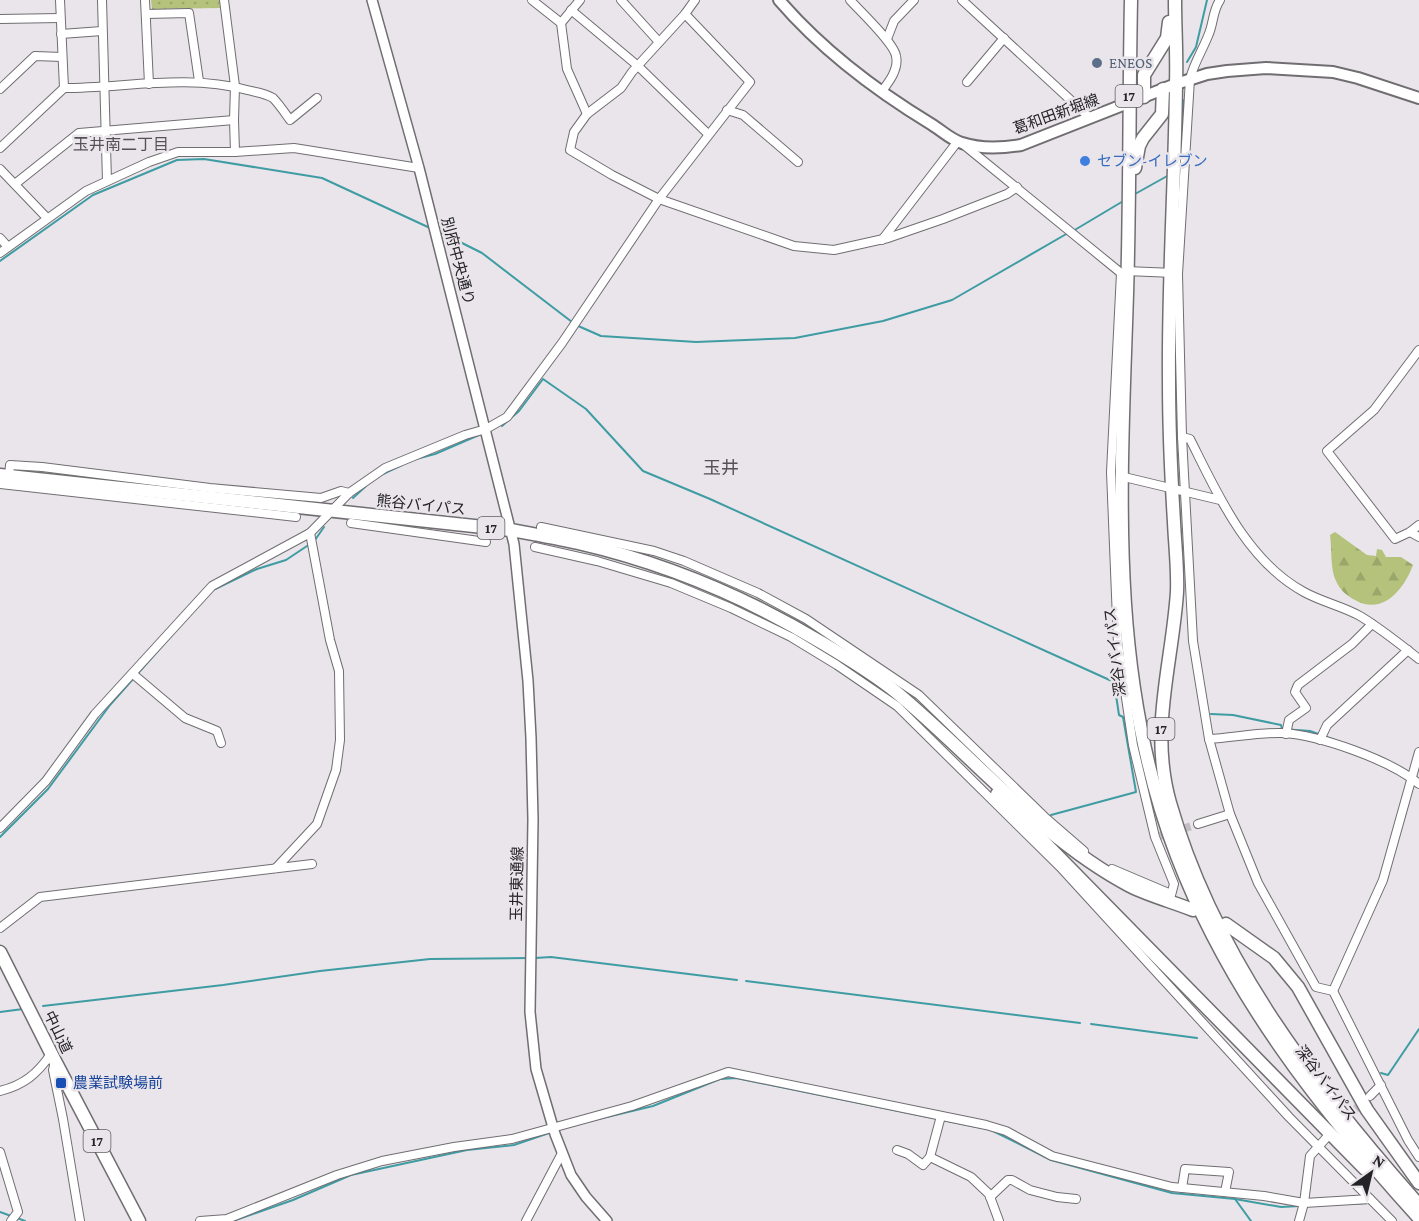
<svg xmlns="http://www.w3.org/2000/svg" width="1419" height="1221" font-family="'Crimson Pro','Noto Sans JP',serif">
<defs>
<pattern id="forest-firs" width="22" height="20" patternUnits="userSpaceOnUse" patternTransform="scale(1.5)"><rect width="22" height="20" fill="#b4c27b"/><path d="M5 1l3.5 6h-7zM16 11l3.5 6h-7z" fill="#9ba66a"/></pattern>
<pattern id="park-dots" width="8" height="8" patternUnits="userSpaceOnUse" patternTransform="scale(1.5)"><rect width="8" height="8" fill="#b4c27b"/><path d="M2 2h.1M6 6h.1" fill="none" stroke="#9ba66a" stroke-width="1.8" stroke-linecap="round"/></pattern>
</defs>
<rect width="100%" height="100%" fill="#e9e5eb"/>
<path fill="url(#forest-firs)" d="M1335 532 1367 555 1376 556 1377 549 1382 550 1386 557H1401L1413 565C1404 589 1383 616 1355 600 1347 596 1340 590 1336 581 1330 569 1332 549 1330 535Z"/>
<polygon fill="url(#park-dots)" points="151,0 219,0 220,8 152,9"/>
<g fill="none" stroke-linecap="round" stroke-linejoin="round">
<g stroke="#3f9ca3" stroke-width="2">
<polyline points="1187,62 1196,47 1207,0"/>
<polyline points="1182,142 1184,100"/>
<polyline points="1135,194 1169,175"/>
<polyline points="438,231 482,253 572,322"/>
<polyline points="1073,231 1125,200"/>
<polyline points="0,261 93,195 177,160 204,159 322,178 430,228"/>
<polyline points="576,325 601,336 696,342 795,338 883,321 952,300 1068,233"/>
<polyline points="502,426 519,411 543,379 586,409 643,471 710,499 1114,682 1119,715 1123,717 1136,792 1051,815"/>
<polyline points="416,459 435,454 479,435"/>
<polyline points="383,474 402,465"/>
<polyline points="353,498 366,486"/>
<polyline points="315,540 324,527"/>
<polyline points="213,590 257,569 286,560 310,544"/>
<polyline points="1211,714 1233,715 1281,725 1282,729 1310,731 1335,740"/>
<polyline points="0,837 48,789 110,705 171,636"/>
<polyline points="535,958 551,957 737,980"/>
<polyline points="746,981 1080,1023"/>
<polyline points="43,1006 223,985 320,971 430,959 529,958"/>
<polyline points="0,1012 23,1009"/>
<polyline points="1091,1024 1197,1038"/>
<polyline points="1381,1073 1388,1075 1419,1029"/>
<polyline points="586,1122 653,1106 720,1079 736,1078 982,1128"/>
<polyline points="991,1130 1051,1160 1172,1193 1235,1199 1281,1207 1300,1206"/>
<polyline points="1235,1199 1251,1221"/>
<polyline points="1350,1204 1368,1203"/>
<polyline points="0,1212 11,1216"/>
<polyline points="17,1218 25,1221"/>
<polyline points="233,1221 293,1200 351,1175 467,1150 514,1145 552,1132"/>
</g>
<g stroke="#c2bec3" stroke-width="8" stroke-dasharray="8 4" stroke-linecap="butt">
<polyline points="1160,836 1198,824"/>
<polyline points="1343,1121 1365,1100"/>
</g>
<g stroke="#716e72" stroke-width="10">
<g id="minor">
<polyline points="60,0 64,88"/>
<polyline points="102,0 107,181"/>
<polyline points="145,0 149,84"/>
<polyline points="224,0 235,86 234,120 235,152"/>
<polyline points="532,0 561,23 567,69 587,114"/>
<polyline points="621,0 659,42"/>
<polyline points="695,0 685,14 632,72 621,88 587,114 574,132 570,150 612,175 659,199 794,246 834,250 888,238 943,219 1007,194 1017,187"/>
<path d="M850 0C861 12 894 43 896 56 899 69 889 82 882 91"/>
<polyline points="962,0 1090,118"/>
<path d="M1220 0C1212 12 1214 23 1208 36 1202 51 1194 63 1190 79L1178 274 1182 437 1193 641 1209 739 1230 814 1258 883 1316 987 1333 991 1408 1140 1419 1157"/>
<polyline points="571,10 638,66 708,134"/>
<polyline points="146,14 189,13 199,81"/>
<polyline points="0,19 60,18"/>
<polyline points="561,23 580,0"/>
<polyline points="61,34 102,31"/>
<polyline points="887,39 894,21 914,0"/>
<polyline points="967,82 1004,38"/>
<polyline points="0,89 35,56 62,57"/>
<polyline points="727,110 743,115 798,162"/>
<polyline points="964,145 1121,273"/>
<path d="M0 148 64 88C124 88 187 74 247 90 255 92 265 93 273 98 279 104 285 113 290 120L317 98"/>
<polyline points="0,169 47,218"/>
<polyline points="15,184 79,133 234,120"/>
<polyline points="0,238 8,247"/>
<polyline points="882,240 958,141"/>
<polyline points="0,253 86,191 149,162 178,152 235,152 294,148 419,168"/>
<polyline points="1126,271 1174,273"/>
<polyline points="1121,273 1111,472 1118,644 1133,745 1155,837 1174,884 1170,899"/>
<polyline points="1419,350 1374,410 1327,451 1395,539 1410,532 1419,525"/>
<path d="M1182 437 1190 439C1218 495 1247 561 1304 592 1322 602 1342 606 1360 616 1380 628 1400 644 1419 659"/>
<polyline points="9,476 10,465 42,467 210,488 321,498 341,491 349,493"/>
<polyline points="1120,476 1220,500"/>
<polyline points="0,484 296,517"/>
<polyline points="351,523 486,542"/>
<polyline points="541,527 654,551 684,561 758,593 806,619 919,695 1047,819 1084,851"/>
<polyline points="1410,532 1419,537"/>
<polyline points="535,547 597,561 671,583 731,608 791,637 837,665 897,706 1062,869 1289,1117 1392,1221"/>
<polyline points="133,674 185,718 217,731 221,743"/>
<polyline points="1286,734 1289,720 1306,708 1295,692 1298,685 1352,644 1372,624"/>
<path d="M1209 739C1231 738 1260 732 1282 733 1320 735 1390 760 1419 784"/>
<polyline points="1320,740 1327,725 1408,650"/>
<polyline points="1198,824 1230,814"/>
<polyline points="0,828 46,781 95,714 212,586 310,533 349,493 385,468 465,435 486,429 507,417 562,343 659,199 750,82 685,14"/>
<polyline points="276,868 317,824 336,770 340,740 339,671 330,640 310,533"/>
<polyline points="1112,869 1171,894"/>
<polyline points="0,928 40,897 312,864"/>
<polyline points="1333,991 1383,880 1419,752"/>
<polyline points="55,1061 53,1070 63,1119 80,1221"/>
<path d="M0 1091C24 1085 37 1074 51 1054"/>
<polyline points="1370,1096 1381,1085"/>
<polyline points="897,1150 908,1154 923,1165 930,1157 941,1116"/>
<polyline points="0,1152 18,1212 11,1221"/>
<polyline points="930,1157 971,1177 989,1194 999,1221"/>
<polyline points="1182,1188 1185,1169 1229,1172 1225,1192"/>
<polyline points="990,1197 1008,1180 1012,1180 1030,1190 1057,1197 1076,1199"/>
<polyline points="200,1221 227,1219 337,1175 382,1161 454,1147 512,1139 632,1106 728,1072 986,1125 1006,1131 1052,1156 1172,1187 1264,1196 1304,1203 1370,1199"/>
<polyline points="526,1221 562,1153"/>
<polyline points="1299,1221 1304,1203 1310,1156 1327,1137"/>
</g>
</g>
<g stroke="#716e72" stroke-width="12">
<polyline id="tertiary" points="372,0 419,168 514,544 528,681 531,738 533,819 530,1012 536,1069 555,1134 571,1175 586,1197 607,1221"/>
</g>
<g stroke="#716e72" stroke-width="14">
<path id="secondary" d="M779 0C822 50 875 90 931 124 941 130 951 140 962 143 980 149 1003 148 1021 145L1176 84 1207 74 1227 71 1266 68 1333 72 1358 78 1419 98"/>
</g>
<g stroke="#716e72" stroke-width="15">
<g id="trunk">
<path d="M1131 0C1129 98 1130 196 1127 294 1121 484 1107 675 1177 856 1230 994 1321 1110 1419 1218"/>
<path d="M1175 0C1175 28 1177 56 1176 84 1175 183 1168 281 1169 380 1169 427 1171 474 1174 522 1175 545 1178 569 1177 592 1172 666 1149 729 1170 803 1214 957 1314 1087 1419 1205"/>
<polyline points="1144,97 1144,75 1167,38 1169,22"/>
<polyline points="1135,168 1139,146 1143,138 1162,114 1163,89"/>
<path d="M0 475 511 530C533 534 556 538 578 543 665 563 748 598 824 644 849 659 874 674 896 692 973 756 1041 839 1130 886 1150 896 1173 902 1193 910"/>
<polyline points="997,794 1365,1169"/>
<polyline points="1226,924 1274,958 1298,987 1367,1110 1419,1183"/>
<polyline points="0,952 55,1061 139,1221"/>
</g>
</g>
<use href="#minor" stroke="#fff" stroke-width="8"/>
<use href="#tertiary" stroke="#fff" stroke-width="9"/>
<use href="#secondary" stroke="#fff" stroke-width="10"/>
<use href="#trunk" stroke="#fff" stroke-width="12"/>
</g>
<circle fill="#5c6f8a" stroke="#e9e5eb" stroke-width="2" cx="1097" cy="63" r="6"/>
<circle fill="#3f7fe0" stroke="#e9e5eb" stroke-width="2" cx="1085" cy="161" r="6"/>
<rect fill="#1a4fb4" stroke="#e9e5eb" stroke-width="2" x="55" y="1077" width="12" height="12" rx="3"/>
<g text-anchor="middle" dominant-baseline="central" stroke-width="5" stroke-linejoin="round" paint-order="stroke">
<g fill="#e9e5eb" stroke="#5f5d60" stroke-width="1.5">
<rect x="1115.5" y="85" width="27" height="22" rx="4.5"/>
<rect x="477.5" y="517" width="27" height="22" rx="4.5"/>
<rect x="1147.5" y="718" width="27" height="22" rx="4.5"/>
<rect x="83.5" y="1130" width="27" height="22" rx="4.5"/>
</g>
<g font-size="14" font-weight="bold" fill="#242325">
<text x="1129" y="96">17</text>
<text x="491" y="528">17</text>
<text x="1161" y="729">17</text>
<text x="97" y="1141">17</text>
</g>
<g font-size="15" fill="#4e5e75" stroke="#e9e5eb" text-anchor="start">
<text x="1109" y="63">ENEOS</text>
</g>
<g font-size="15" fill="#242325" stroke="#e9e5eb">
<text transform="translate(1056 114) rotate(-20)">葛和田新堀線</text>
<text transform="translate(458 261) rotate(75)">別府中央通り</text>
<text transform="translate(421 505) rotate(6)">熊谷バイパス</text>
<text transform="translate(1115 652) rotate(-97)">深谷バイパス</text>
<text transform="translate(517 884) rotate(-89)">玉井東通線</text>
<text transform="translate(58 1032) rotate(64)">中山道</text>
<text transform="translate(1326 1083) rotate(53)">深谷バイパス</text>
</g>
<g font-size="15" fill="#366cbe" stroke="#e9e5eb" text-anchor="start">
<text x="1097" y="161">セブン-イレブン</text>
</g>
<g font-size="15" fill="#164399" stroke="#e9e5eb" text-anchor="start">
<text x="73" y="1083">農業試験場前</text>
</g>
<g font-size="16" fill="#555257" stroke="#e9e5eb">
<text x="121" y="144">玉井南二丁目</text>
</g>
<g font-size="18" fill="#555257" stroke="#e9e5eb">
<text x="721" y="468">玉井</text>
</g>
</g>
<g transform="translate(1371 1173) rotate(34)" stroke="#e9e5eb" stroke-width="4.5" paint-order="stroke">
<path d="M0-4.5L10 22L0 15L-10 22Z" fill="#242325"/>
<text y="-9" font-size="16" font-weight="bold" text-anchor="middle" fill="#242325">N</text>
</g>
</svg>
